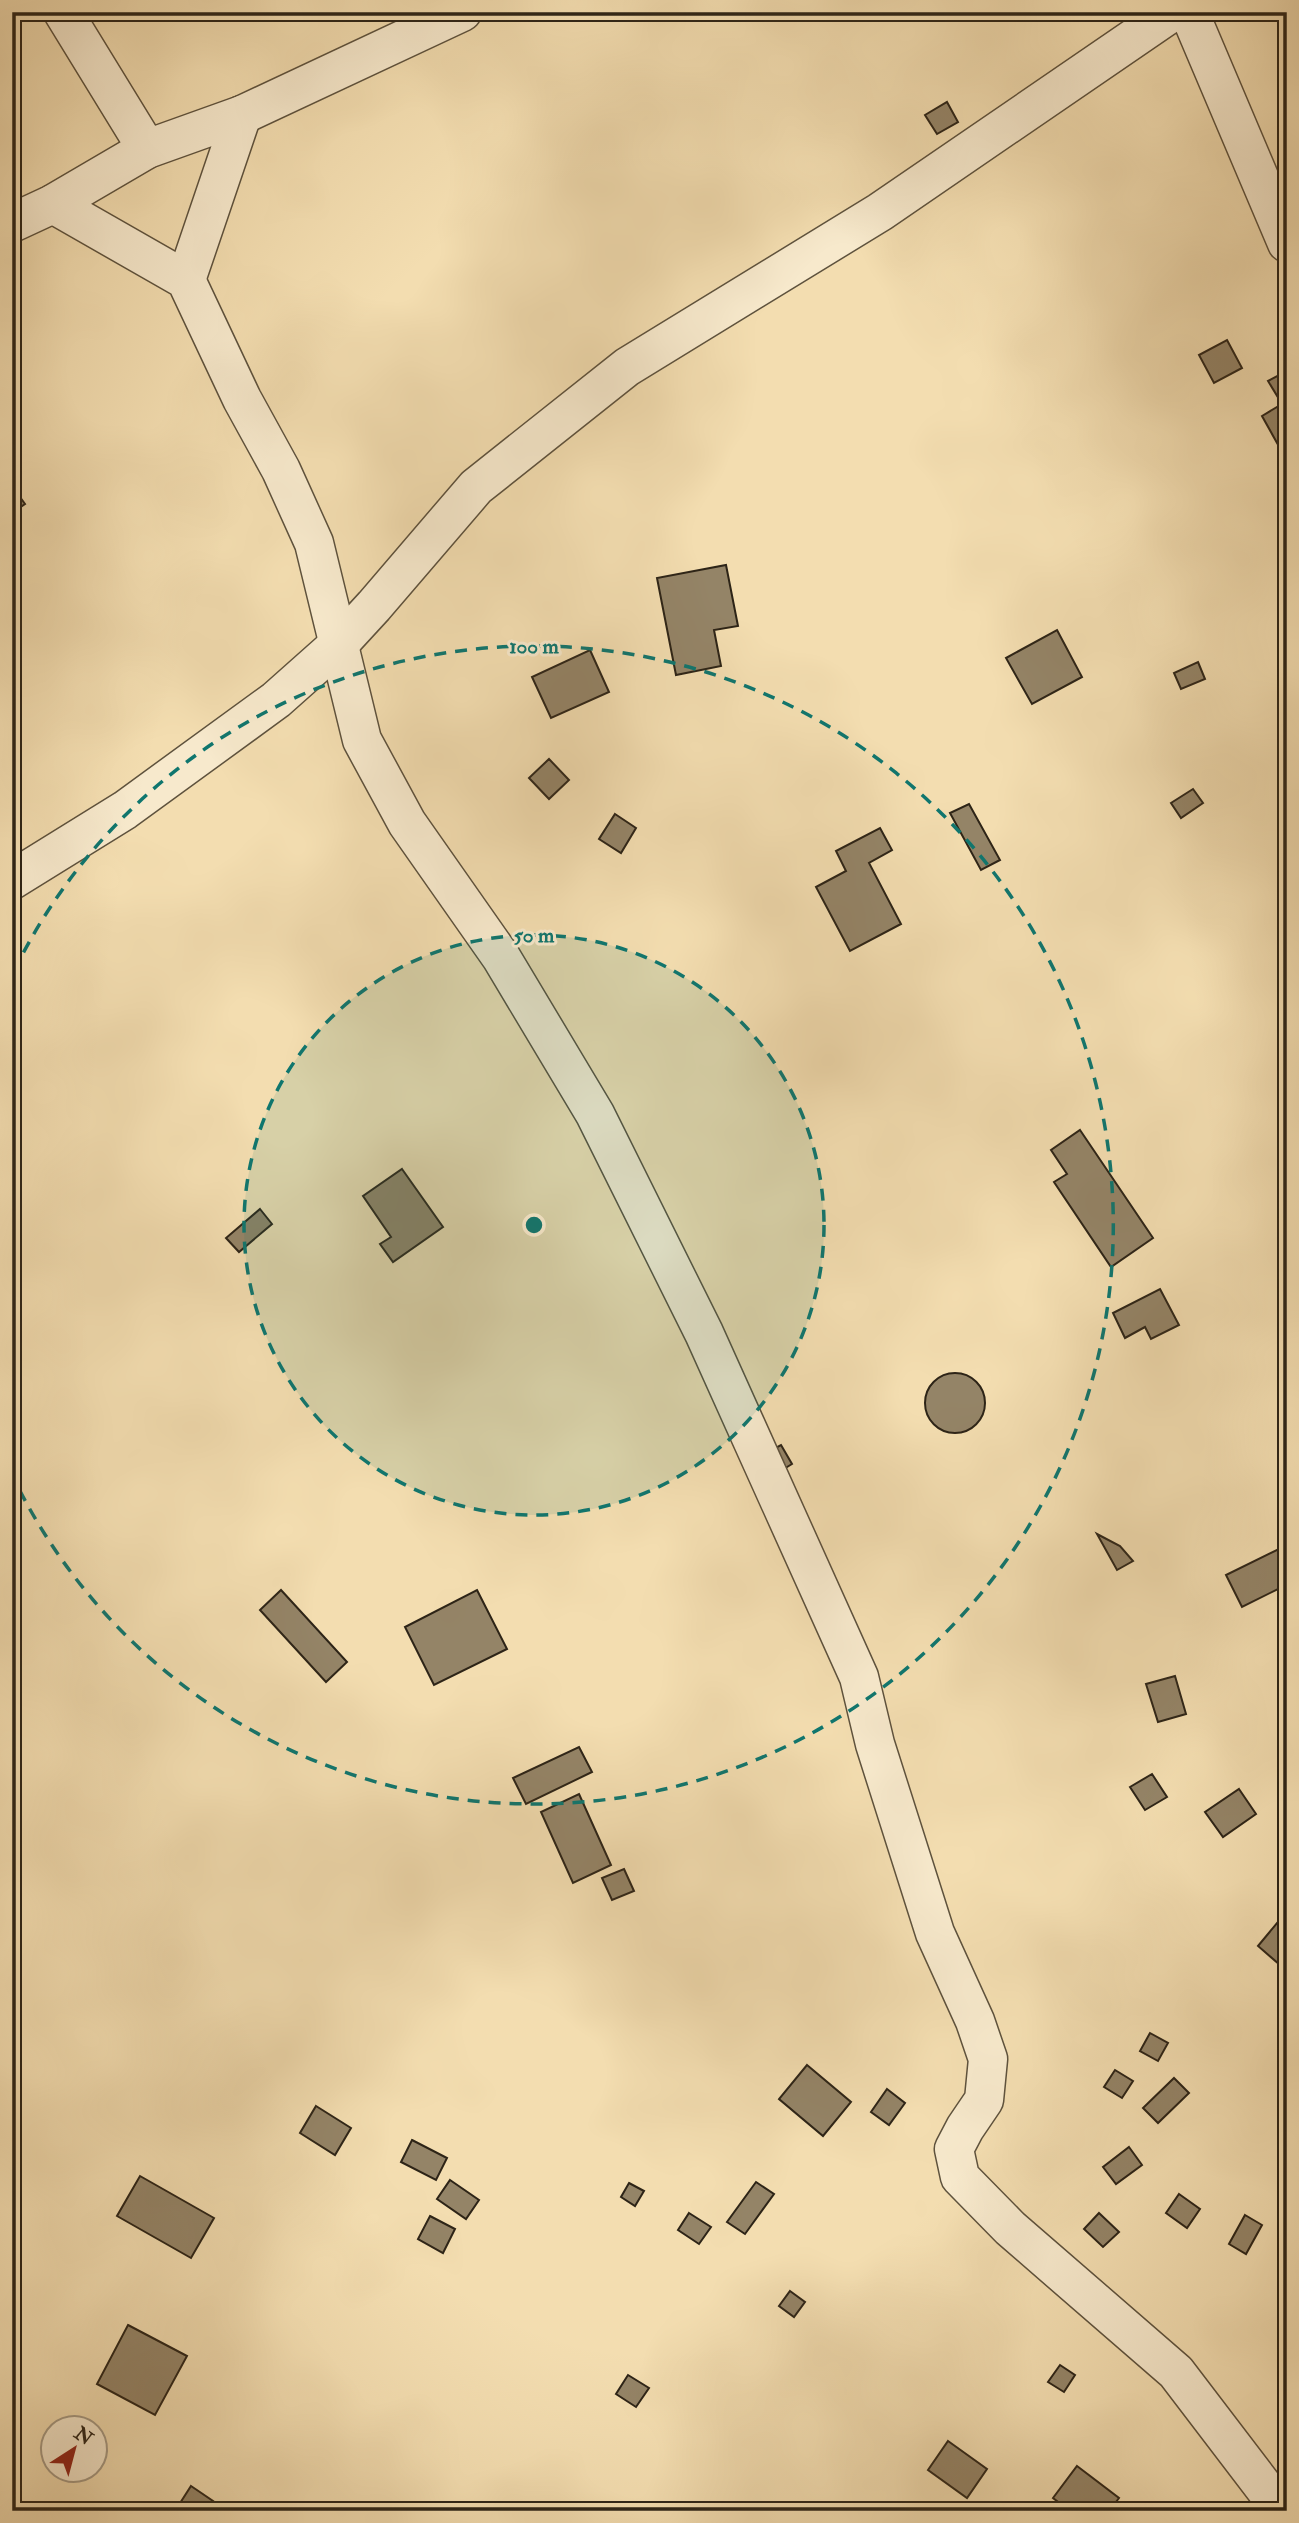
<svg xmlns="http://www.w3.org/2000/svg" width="1299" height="2523" font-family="'IM FELL Double Pica',serif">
<rect width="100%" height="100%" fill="#f3ddb0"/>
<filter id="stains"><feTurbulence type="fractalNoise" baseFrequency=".00286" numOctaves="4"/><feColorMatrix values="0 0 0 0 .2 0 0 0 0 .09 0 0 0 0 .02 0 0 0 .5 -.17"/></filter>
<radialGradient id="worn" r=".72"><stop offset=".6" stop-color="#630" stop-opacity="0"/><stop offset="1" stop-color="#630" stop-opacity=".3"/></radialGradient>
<g fill="#948467" stroke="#2d2417" stroke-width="2">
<polygon points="947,102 958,122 937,134 925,115"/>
<polygon points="1227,340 1242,368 1214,383 1199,355"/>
<polygon points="1287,371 1287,459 1286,459 1262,416 1282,404 1268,381"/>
<polygon points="12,486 25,504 12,513"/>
<polygon points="726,565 738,626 714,630 721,666 676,675 657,578"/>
<polygon points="1057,630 1082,677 1032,704 1006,658"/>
<polygon points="590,650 609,692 551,718 532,677"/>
<polygon points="1198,662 1205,679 1181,689 1174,673"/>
<polygon points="549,759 569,780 549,799 529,778"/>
<polygon points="1193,789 1203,803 1181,818 1171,803"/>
<polygon points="969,804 1000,860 981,870 950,813"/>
<polygon points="615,814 636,828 621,853 599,839"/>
<polygon points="880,828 892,850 869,863 901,924 850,951 816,887 846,871 836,851"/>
<polygon points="1080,1130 1153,1238 1111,1267 1054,1182 1067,1174 1051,1150"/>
<polygon points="402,1169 443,1227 393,1262 380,1244 391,1237 363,1196"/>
<polygon points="260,1209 272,1224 239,1252 226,1238"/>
<polygon points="12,1248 19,1253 12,1262"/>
<polygon points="1160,1289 1179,1325 1151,1339 1145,1327 1125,1338 1113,1313"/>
<circle cx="955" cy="1403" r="30"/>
<polygon points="781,1445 792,1464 777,1473 766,1453"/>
<polygon points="1097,1534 1120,1546 1133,1561 1117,1570"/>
<polygon points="1287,1545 1287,1600 1280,1588 1242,1607 1226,1575"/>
<polygon points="281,1590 347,1662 326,1682 260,1610"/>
<polygon points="477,1590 507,1649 434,1685 405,1627"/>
<polygon points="1175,1676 1186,1714 1158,1722 1146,1684"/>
<polygon points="579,1747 592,1772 526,1804 513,1778"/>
<polygon points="1152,1774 1167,1797 1145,1810 1130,1787"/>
<polygon points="1239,1789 1256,1814 1223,1837 1205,1812"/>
<polygon points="579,1794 611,1865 573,1883 541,1812"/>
<polygon points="624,1869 634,1891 612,1900 602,1878"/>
<polygon points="1287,1911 1287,1971 1258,1946"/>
<polygon points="1150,2033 1168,2043 1158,2061 1140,2051"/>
<polygon points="807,2065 851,2102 823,2136 779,2099"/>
<polygon points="1115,2070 1133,2081 1122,2098 1104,2087"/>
<polygon points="1174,2078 1189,2093 1158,2123 1143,2108"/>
<polygon points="887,2089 905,2103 889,2125 871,2112"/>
<polygon points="316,2106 351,2128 335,2155 300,2133"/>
<polygon points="412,2140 447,2158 436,2180 401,2162"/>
<polygon points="1129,2147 1142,2165 1116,2184 1103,2167"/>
<polygon points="140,2176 214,2218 191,2258 117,2216"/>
<polygon points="450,2180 479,2200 466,2219 437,2199"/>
<polygon points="756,2182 774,2194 745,2234 727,2222"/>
<polygon points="629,2183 644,2191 635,2206 621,2197"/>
<polygon points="1179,2194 1200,2209 1187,2228 1166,2213"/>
<polygon points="689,2213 711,2227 699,2244 678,2230"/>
<polygon points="1099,2213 1119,2232 1103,2247 1084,2229"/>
<polygon points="1245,2215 1262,2225 1246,2254 1229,2244"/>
<polygon points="430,2216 455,2229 443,2253 418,2239"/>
<polygon points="790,2291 805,2302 794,2317 779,2306"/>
<polygon points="128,2325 187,2356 155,2415 97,2384"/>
<polygon points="1060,2365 1075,2375 1064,2392 1048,2382"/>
<polygon points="628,2375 649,2388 636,2407 616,2394"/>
<polygon points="948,2441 987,2469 967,2498 928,2470"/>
<polygon points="1077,2466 1119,2498 1109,2511 1070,2511 1053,2498"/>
<polygon points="191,2486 213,2501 205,2511 175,2511"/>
</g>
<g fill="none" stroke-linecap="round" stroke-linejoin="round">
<g stroke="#5e523d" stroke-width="41">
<g id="minor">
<polyline points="63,12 147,149"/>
<polyline points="1189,12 1287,243"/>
<polyline points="53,204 186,280 242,399 281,470 314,543 362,740 407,823 501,957 595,1114 704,1333 859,1677 875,1744 935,1933 975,2021 988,2059 984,2100 965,2128 954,2149 960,2177 1010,2228 1176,2372 1282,2511"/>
<polyline points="186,280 242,115"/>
<polyline points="12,880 125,810 276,700 339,644 374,606 476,487 627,367 880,212 1172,12"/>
</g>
</g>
<g stroke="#5e523d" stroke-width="41">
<polyline id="tertiary" points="12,223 53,204 147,149 242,115 462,12"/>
</g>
<use href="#minor" stroke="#f7e9cc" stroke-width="38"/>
<use href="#tertiary" stroke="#f7e9cc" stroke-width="38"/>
</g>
<circle cx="534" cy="1225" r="290" fill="#0f766e" fill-opacity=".12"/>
<g fill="none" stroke="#0f766e" stroke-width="3.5" stroke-dasharray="12 9">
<circle cx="534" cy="1225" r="290"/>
<path d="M14 971A579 579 0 1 1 14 1479"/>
</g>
<circle cx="534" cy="1225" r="10" fill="#0f766e" stroke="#f7e9cc" stroke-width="3.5"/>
<g font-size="21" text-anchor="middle" font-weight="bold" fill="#0f766e" stroke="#f7e9cc" stroke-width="6" stroke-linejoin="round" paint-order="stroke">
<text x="534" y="653">100 m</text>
<text x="534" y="942">50 m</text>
</g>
<rect width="1299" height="2523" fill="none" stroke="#f3ddb0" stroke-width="42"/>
<rect x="14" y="14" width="1271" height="2495" fill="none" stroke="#2d2417" stroke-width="3.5"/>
<rect x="21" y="21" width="1257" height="2481" fill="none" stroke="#2d2417" stroke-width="2"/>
<g transform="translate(74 2449) rotate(36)"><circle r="33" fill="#f7e9cc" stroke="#a69a84" stroke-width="2"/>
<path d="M0-5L12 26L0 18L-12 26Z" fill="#8f2418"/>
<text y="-10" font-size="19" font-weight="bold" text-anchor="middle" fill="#2d2417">N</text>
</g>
<rect width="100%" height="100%" filter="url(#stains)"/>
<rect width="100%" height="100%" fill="url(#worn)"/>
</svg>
